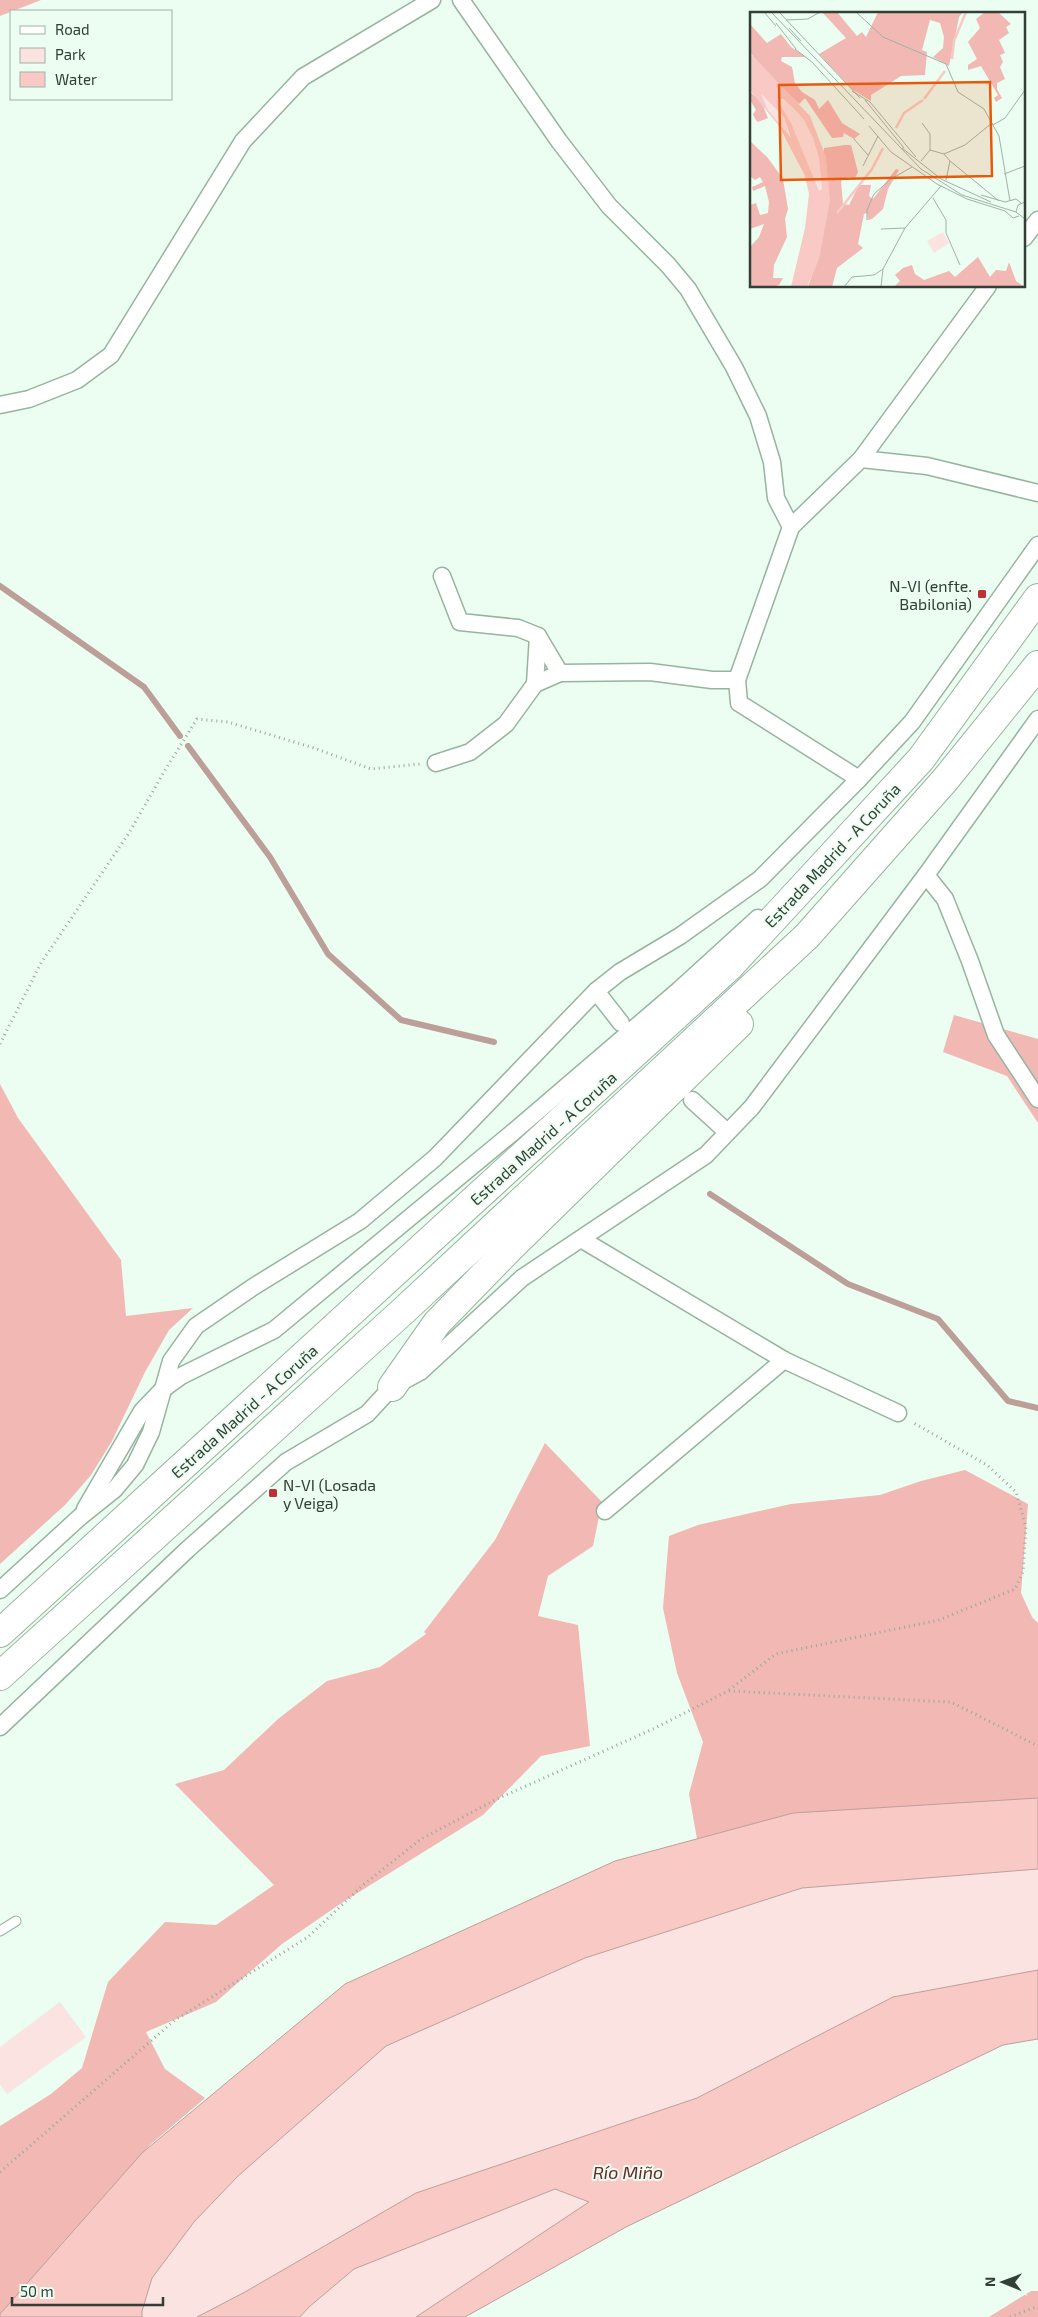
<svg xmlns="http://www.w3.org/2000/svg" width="1038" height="2317" font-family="'Exo 2',sans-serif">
<rect width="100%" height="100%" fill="#ebfef1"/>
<g fill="#fae3e1">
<polygon points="1038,1869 1038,1970 893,1997 697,2098 416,2193 245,2292 197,2317 142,2317 142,2311 152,2278 194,2222 238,2176 386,2046 585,1958 802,1888"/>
<polygon points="60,2002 86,2037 7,2094 0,2084 0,2047"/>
<polygon points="555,2189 590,2203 416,2317 300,2317 309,2307 354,2269"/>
</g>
<g fill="#f1b8b4">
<polygon points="0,0 41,0 0,16"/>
<polygon points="954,1015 1038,1039 1038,1123 1007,1076 943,1052"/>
<polygon points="0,1084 18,1118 121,1260 126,1316 193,1308 169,1330 145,1372 112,1441 91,1475 66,1504 0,1564"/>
<polygon points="545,1443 602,1502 593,1546 548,1576 538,1616 578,1625 590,1746 541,1756 483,1815 343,1902 282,1944 216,2002 146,2032 165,2069 205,2098 150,2145 0,2315 0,2126 51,2094 82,2068 108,1982 165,1922 216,1925 274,1885 175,1784 224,1770 278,1719 327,1681 380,1667 426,1634 424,1632 495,1540"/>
<polygon points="965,1470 1028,1504 1021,1593 1032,1617 1038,1623 1038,1808 725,1832 697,1839 689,1794 703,1742 677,1673 663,1608 669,1536 698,1525 791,1504 880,1495 921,1481"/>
<polygon points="1031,2291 1038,2291 1038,2317 989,2317"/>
</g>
<g fill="#f8c9c5" stroke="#bd9f9a">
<polygon points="1038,1798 1038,1869 802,1888 585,1958 386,2046 238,2176 194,2222 152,2278 142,2311 142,2317 0,2317 0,2314 142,2153 345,1984 615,1861 793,1813"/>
<polygon points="1038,1970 1038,2039 1003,2045 626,2227 465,2317 416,2317 589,2202 555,2189 354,2269 309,2307 300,2317 197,2317 245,2292 416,2193 697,2098 893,1997"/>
</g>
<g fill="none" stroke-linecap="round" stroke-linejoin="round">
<g stroke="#bd9f9a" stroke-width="6">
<polyline points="0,586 144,687 180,736"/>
<polyline points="188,746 270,857 328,954 401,1020 494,1042"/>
<polyline points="710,1194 848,1284 938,1319 1008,1401 1038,1408"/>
</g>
<g stroke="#96b4a0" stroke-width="11">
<polyline id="service" points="0,1931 16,1921"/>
</g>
<g stroke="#96b4a0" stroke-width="19">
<g id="minor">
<polyline points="461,0 559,141 609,206 668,265 688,289 734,367 758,416 772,462 776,498 791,527"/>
<polyline points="1024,238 1038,220"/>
<polyline points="0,405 29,399 77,380 111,355 243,141 303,77 432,0"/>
<polyline points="861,459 988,286"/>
<polyline points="442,576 460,622 518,628 538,636 560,673"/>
<polyline points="737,680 791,527 861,459 927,466 1038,493"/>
<polyline points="535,684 538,636"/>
<polyline points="436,763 470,752 506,724 535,684 560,673 650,672 712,680 737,680 739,703 859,779"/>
<polyline points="926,875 945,899 970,961 996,1035 1038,1099"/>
<polyline points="596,991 621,1023"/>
<polyline points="692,1100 726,1131"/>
<polyline points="581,1239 784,1360 898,1413"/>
<polyline points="85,1509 142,1411 163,1389 181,1376 274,1330 512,1133 679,990 758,918"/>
<polyline points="605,1511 784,1360"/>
<polyline points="0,1590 80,1517 115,1489 135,1465 151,1432 171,1361 196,1326 253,1287 360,1221 435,1158 596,991 620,972 680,936 760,879 859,779 912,722 1038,545"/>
<polyline points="0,1727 188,1549 286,1462 367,1414 392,1387 420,1372 522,1278 706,1155 752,1107 926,875 1038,719"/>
</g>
</g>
<g stroke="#96b4a0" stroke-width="30">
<g id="trunk">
<polyline points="392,1387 437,1323 511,1247 739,1024"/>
<polyline points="0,1633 729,967 921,759 1038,598"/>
<polyline points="0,1676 401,1313 807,936 945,780 1038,665"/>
</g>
</g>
<g stroke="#98a89d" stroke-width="3" stroke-dasharray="1 4" stroke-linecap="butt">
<polyline points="0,1044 41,963 129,833 165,770 197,719 228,722 314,748 371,769 420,764"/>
<polyline points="729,1690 776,1654 939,1620 1015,1589 1023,1572 1026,1527 1016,1492 987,1465 912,1422"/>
<polyline points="0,2172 175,2020 308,1937 363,1885 421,1839 497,1799 655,1728 728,1691 951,1702 1038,1746"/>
<polyline points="1010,2317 1038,2306"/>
</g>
<use href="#service" stroke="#fff" stroke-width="9"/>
<use href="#minor" stroke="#fff" stroke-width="16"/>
<use href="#trunk" stroke="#fff" stroke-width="28"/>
</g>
<g fill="#bf2f36" stroke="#ebfef1" stroke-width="2">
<rect x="977" y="589" width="10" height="10" rx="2.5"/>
<rect x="268" y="1488" width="10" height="10" rx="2.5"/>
</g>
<g text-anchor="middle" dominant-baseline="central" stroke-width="4" stroke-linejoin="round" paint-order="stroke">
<g font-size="16" fill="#323e36" stroke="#ebfef1" text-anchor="end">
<text x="972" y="585">N-VI (enfte.<tspan x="972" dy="18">Babilonia)</tspan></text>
<text x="283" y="1484" text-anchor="start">N-VI (Losada<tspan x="283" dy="18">y Veiga)</tspan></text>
</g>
<g font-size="16" fill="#323e36" stroke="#ebfef1">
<text transform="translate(832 855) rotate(-47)">Estrada Madrid - A Coruña</text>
<text transform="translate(543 1138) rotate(-42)">Estrada Madrid - A Coruña</text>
<text transform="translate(244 1411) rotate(-42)">Estrada Madrid - A Coruña</text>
</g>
<g font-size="18" font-style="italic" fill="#682625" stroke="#ebfef1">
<text x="628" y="2172">Río Miño</text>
</g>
</g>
<g transform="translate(750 12)">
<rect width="275" height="275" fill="#ebfef1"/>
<path d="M11 82 34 105 40 127 18 98ZM27 86 38 91 54 108 63 126 69 146 72 177 69 180 41 111ZM193 220 199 231 184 241 177 229Z" fill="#fae3e1"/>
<path d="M72 0H87L107 24 112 20 116 25 128 0H213L209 5 199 54 183 45 193 36 194 25 190 11 180 8 172 38 177 40 175 63 151 64 121 83V89L103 78 69 42 96 26ZM235 0H248L261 12 256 15 259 21 249 28 255 41 250 43 253 50 250 55 255 67 247 71V77L252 86 246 90 244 86 248 83 231 54 218 58V53L227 47 218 30 230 16 226 7ZM0 12 17 31 31 22 41 35 56 45H32L31 49 42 55 45 71 52 80 65 88 69 97 78 88 92 111 110 122 104 127 94 121 93 125 82 126 55 86 49 92 11 55 0 40ZM0 80 11 89 18 106 8 110 5 107 3 102 6 98 0 88ZM0 129 18 146 33 167 38 197 35 207 37 225 24 253 23 266H33L29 273 22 275H0V235L9 225 14 212 0 217V193L6 191 10 203 18 201 19 190 15 174 3 179 2 175 13 170 10 165 5 168 0 164ZM95 133H101L108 160 105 166 97 165 91 169 93 192 99 193 109 173H121L119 184 123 187 146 157 149 158 138 177 133 197 122 207 118 208 117 201 114 202 108 232 113 236 87 256 82 275H58L70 239 74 136ZM228 245 240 265 246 258 256 259 259 250 266 269 275 275H144L150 269 145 263 153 256 162 253 165 262 174 268 199 259 205 265Z" fill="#f1b8b4"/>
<path d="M0 41 60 104 76 145 80 189 69 247 57 275H41L55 216 59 182 55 164 29 114 0 78ZM11 82 34 105 41 126 18 98ZM27 87H33L42 95 54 108 63 126 69 146 72 177 69 179 41 111Z" fill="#f8c9c5" fill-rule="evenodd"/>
<path fill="none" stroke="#f8c9c5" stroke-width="2.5" d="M202 47 204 29 216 0M174 87 195 59M146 116 154 101 173 88M87 201 122 157 133 136"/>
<path fill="none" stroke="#a1b1a6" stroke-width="1" d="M14 0 26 14M21 0 171 157 212 183 266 200M29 0 110 86M106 0 133 25 196 52 208 80 234 97 249 124 260 189M36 8 58 7 70 0M26 11 46 37M39 16 51 29M45 37 62 50 114 107M102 79 120 90 166 145M115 88 154 136M243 113 255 106 275 78M119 114 141 140 187 172 217 187 255 199 263 206 269 204M104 127 118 143M152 136 191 167 241 190M180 138 194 142 200 149 196 168M194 142 215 133 242 111M171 149 180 138V122L172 111M200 149 249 189M113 154 128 124M254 162 275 154M231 183 255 190 266 187 271 191M183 186 196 208V221L210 253M275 190 268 193 266 200 275 207M117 208V198L124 182 141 167 162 155M131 217 155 216M94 275 102 265 124 263 133 257 155 216 191 174M131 275 133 257"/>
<path fill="#e8590c" fill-opacity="0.15" stroke="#e8590c" stroke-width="2.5" d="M240 70 242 164 31 168 29 73Z"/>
<rect width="275" height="275" fill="none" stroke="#323e36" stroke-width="2.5"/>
</g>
<rect x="10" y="10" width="162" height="90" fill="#ebfef1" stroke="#a1b1a6"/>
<rect x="20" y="26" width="25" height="8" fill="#ffffff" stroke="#a1b1a6"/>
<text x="55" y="35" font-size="15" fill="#323e36">Road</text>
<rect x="20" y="48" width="25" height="15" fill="#fae3e1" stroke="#a1b1a6"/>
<text x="55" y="60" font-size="15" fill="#323e36">Park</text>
<rect x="20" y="72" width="25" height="15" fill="#f8c9c5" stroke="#a1b1a6"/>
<text x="55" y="85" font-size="15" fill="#323e36">Water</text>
<g transform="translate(1003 2282) rotate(271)" stroke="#ebfef1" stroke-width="4" paint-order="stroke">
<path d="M0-4L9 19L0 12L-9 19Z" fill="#323e36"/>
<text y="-8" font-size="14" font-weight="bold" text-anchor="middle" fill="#323e36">N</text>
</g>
<path d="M12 2297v8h151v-8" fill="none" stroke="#323e36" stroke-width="2.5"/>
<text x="20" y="2297" font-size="15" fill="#323e36" stroke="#ebfef1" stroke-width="4" paint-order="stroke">50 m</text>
</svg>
